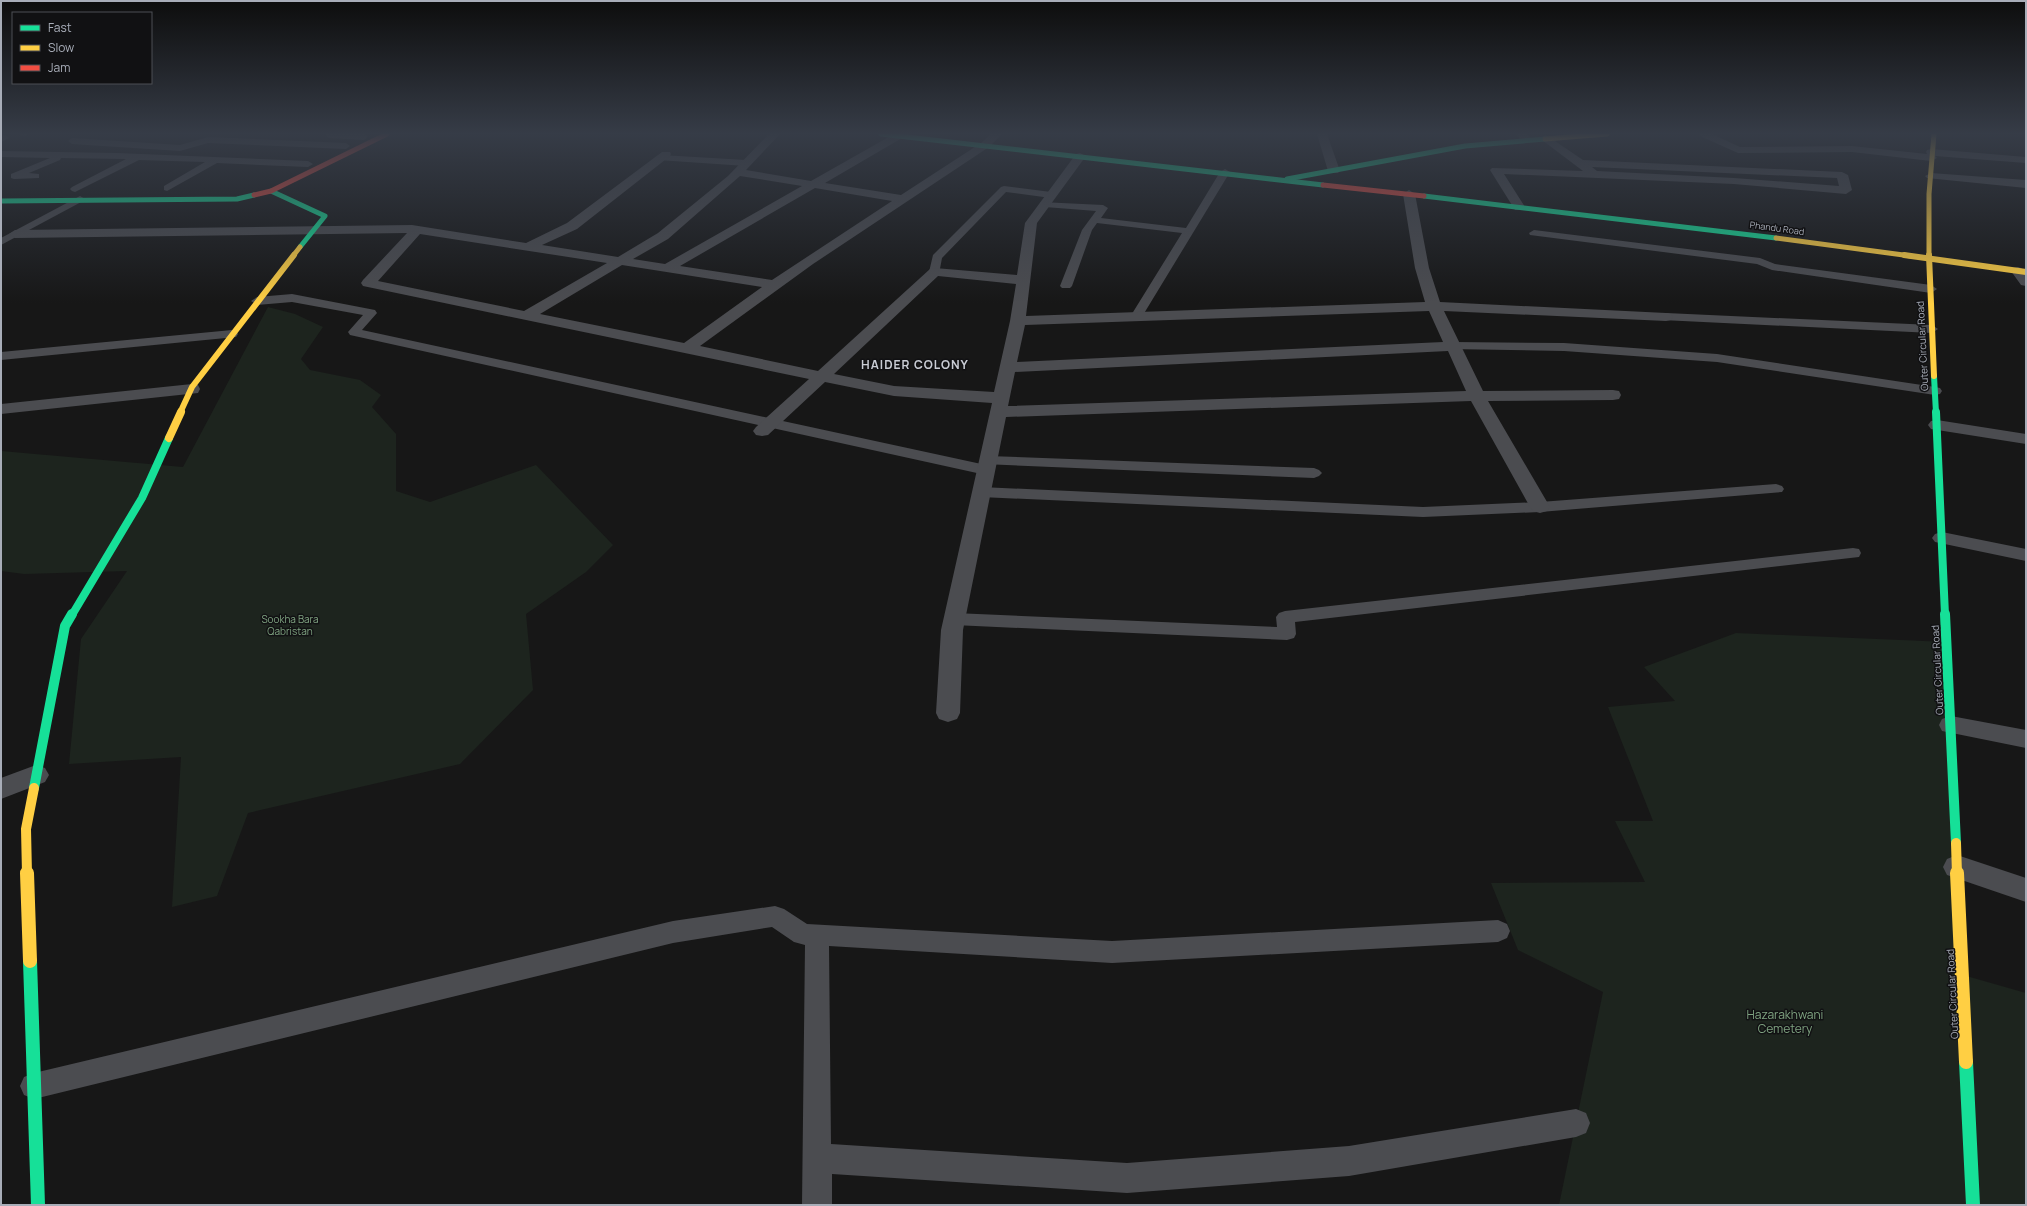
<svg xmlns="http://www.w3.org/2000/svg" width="2027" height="1206" font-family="Manrope,sans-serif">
<rect width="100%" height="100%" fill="#171717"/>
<g fill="#1d241e">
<polygon points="268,307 295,314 323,327 301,359 310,370 360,380 381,395 372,407 396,434 396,491 430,502 536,465 613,545 586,572 526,614 533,690 460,764 248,813 217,896 172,907 181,757 69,764 81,639 127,571 24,574 1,571 1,451 183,467"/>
<polygon points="1736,633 1947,642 1963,975 2026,993 2026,1205 1559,1205 1603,992 1518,950 1491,883 1645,882 1615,821 1653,821 1608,707 1675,701 1644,667"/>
</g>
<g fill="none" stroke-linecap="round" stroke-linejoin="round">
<g fill="#4b4c50" fill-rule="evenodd">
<polygon points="20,134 29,134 24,137"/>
<polygon points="326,134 364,134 368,137 364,140 330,138 327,137"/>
<polygon points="5,135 9,138 1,142 1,136"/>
<polygon points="208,137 346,143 350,146 346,149 208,143 180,151 72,144 68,141 72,138 180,145"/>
<polygon points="1,151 117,153 308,161 313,164 308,167 217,163 167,191 164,190 164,186 205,162 139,160 75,192 72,191 70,189 72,187 126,159 61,158 60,160 29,173 39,174 39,178 14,179 11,178 11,174 50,158 1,157"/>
<polygon points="661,155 746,160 751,163 746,166 658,160 656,158"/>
<polygon points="1225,169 1230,172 1140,320 1132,320 1130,317 1182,233 1097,223 1092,230 1072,286 1070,288 1062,288 1060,286 1082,230 1096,211 1045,207 1040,204 1041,202 1103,205 1108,208 1101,218 1186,228 1220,172"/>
<polygon points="1004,186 1051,192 1056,195 1051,198 1006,192 942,258 939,274 931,274 929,272 933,255 1001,187"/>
<polygon points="80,196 85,199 83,201 1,245 1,238"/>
<polygon points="1534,230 1760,258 1775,264 1931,285 1937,289 1931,293 1772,270 1757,264 1530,235 1529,233"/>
<polygon points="292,294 375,310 377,313 362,330 986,465 991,467 994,470 991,473 986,475 350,335 348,332 363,315 292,302 257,305 251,301 257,297"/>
<polygon points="1666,313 1932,325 1938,329 1932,333 1662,320 1660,317"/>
<polygon points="232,330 236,331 238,334 236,337 1,360 1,352"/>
<polygon points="1453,342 1564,343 1717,354 1935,387 1940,388 1942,391 1940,394 1935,395 1717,362 1564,351 1448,349 1447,346"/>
<polygon points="988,456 1314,468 1319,470 1322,473 1319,476 1314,478 983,464 980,461 983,458"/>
<polygon points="1776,484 1782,486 1784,489 1782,492 1540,512 1423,517 981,497 975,495 973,492 975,489 981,487 1423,507 1540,502"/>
<polygon points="1853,548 1859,549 1861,553 1859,557 1295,622 1296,634 1294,638 1287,640 954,625 948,623 945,619 948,615 954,613 1277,627 1276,617 1279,613 1285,611"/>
<polygon points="775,906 784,909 807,924 1112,941 1498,920 1507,924 1510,931 1507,938 1498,942 1112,963 829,946 831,1144 1127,1163 1349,1146 1576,1109 1586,1113 1590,1123 1586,1133 1576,1137 1349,1176 1127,1193 832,1174 832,1205 802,1205 805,945 794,942 772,927 673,943 34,1099 24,1095 20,1086 24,1077 34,1073 673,921"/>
</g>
<g fill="#4b4c50" fill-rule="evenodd">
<path d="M769 134H780L746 170 811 181 894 134H902L903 136 902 138 825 183 901 195 981 143 991 134H1002L989 147 813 264 700 346 818 371 930 269 935 268 1017 275 1025 223 1076 154 1080 153 1086 156 1037 223 1026 316 1425 302 1415 268 1403 194 1409 190 1415 194 1429 268 1440 302 1666 313 1671 314 1673 317 1671 320 1666 321 1444 311 1483 391 1613 390 1619 391 1621 395 1619 399 1613 400 1488 401 1550 507 1547 511 1540 513 1533 511 1530 507 1471 401 1006 417 963 630 960 713 957 719 948 722 939 719 936 713 941 630 992 403 894 396 825 382 768 435 762 436 756 435 753 431 756 427 809 379 363 286 361 283 363 280 407 233 15 238 9 234 15 230 412 225 526 243 567 223 662 152H670L671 154 670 156 577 229 542 245 618 257 658 233 728 176ZM740 176 802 186 665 264 633 259 668 239ZM815 188 892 201 772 280 680 266ZM420 234 607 263 524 311 378 281ZM622 265 762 287 684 343 540 314ZM938 276 1016 284 1010 321 994 392 894 386 834 374ZM1429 311 1443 342 1017 362 1025 325ZM1448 351 1466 391 1008 406 1015 372Z"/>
<polygon points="1317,134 1327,134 1340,171 1338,173 1330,173 1328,171"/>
<polygon points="1516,134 1527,134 1532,140 1531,142 1523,142"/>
<polygon points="1699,134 1712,134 1740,147 1852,146 1927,154 1926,152 1927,150 1931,149 2026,157 2026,163 1935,156 1937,158 1931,161 1852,152 1738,153 1700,136"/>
<path d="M1546 135 1583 160 1842 172 1848 175 1852 190 1846 194 1734 184 1504 174 1525 207 1523 210H1515L1490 170 1492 168 1583 171 1542 140 1541 138ZM1592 167 1837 178 1839 186 1734 178 1597 171Z"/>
<polygon points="1931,173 2026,180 2026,188 1927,178 1925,176"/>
<path d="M2018 267C2027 269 2026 277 2026 286L2021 285 2011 271 2013 268Z"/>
<polygon points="192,384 198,385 200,389 198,393 1,414 1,404"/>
<polygon points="1937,420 2026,434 2026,444 1931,429 1928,425 1931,421"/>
<polygon points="1942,532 2026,549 2026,561 1935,542 1932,538 1935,534"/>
<polygon points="1951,716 2026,730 2026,748 1942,731 1939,725 1942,719"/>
<polygon points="36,765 45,768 49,775 45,782 1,799 1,778"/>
<polygon points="1957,855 2026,878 2026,902 1947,875 1943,867 1947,859"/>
</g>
<g stroke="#16e098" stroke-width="5">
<polyline points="881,134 1323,185"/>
<polyline points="1287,179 1465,146 1545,139"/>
<polyline points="271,191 325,216 300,247"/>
<polyline points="1424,196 1776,238"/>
<polyline points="1,201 237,199 254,195"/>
</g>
<polyline stroke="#16e098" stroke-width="6" points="1934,376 1936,413"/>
<g stroke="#16e098" stroke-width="8">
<polyline points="1936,412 1945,615"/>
<polyline points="72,615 142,498 169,438"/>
</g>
<g stroke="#16e098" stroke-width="10">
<polyline points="1945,614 1956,843"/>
<polyline points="34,788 65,626 72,614"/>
</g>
<g stroke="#16e098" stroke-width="14">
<polyline points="30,961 38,1205"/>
<polyline points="1966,1062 1973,1205"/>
</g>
<g stroke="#ffcf43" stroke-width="5">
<polyline points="1545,139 1607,134"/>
<polyline points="1776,238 1911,256"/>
<polyline points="293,256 300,247"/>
<polyline points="1929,256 1929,194 1934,134"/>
</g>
<g stroke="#ffcf43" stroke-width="6">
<polyline points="1904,255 2026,272"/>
<polyline points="1929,255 1934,376"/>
<polyline points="180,413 192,387 294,255"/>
</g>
<polyline stroke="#ffcf43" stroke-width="8" points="169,438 181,412"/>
<g stroke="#ffcf43" stroke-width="10">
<polyline points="1956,843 1957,874"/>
<polyline points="27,874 26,829 34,788"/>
</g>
<g stroke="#ffcf43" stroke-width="14">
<polyline points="27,873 30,961"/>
<polyline points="1957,873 1966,1062"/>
</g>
<g stroke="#f24e42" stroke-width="5">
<polyline points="1323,185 1424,196"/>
<polyline points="254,195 271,191 387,134"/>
</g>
</g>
<linearGradient id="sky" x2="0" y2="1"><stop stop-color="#0d0d0d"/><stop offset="0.44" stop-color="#363c47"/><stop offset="1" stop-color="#363c47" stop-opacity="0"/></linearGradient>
<rect width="2027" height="303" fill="url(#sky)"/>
<g text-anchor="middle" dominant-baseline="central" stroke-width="3" stroke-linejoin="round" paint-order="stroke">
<g font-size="9" fill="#a8adb8" stroke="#111113">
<text transform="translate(1777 228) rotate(8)">Phandu Road</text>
</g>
<g font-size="10" fill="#a8adb8" stroke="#111113">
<text transform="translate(1922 346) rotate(-93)">Outer Circular Road</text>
<text transform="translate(1937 670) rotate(-93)">Outer Circular Road</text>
<text transform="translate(1952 994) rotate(-93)">Outer Circular Road</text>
</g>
<g font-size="10" fill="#7fa381" stroke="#111113">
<text x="290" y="619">Sookha Bara<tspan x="290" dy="12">Qabristan</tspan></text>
</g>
<g font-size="12" font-weight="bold" letter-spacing="1" fill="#c9ccd4" stroke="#111113">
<text x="915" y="364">HAIDER COLONY</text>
</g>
<g font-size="12" fill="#7fa381" stroke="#111113">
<text x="1785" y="1014">Hazarakhwani<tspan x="1785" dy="14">Cemetery</tspan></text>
</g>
</g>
<rect width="2027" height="1206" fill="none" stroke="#a8adb8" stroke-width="4"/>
<rect x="12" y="12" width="140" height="72" fill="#111113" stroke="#4d4f55"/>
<rect x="20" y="25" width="20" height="6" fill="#16e098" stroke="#4d4f55"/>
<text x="48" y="32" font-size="12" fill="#a8adb8">Fast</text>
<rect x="20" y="45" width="20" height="6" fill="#ffcf43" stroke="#4d4f55"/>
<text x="48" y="52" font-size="12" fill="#a8adb8">Slow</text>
<rect x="20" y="65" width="20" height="6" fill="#f24e42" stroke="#4d4f55"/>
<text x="48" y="72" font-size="12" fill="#a8adb8">Jam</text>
</svg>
